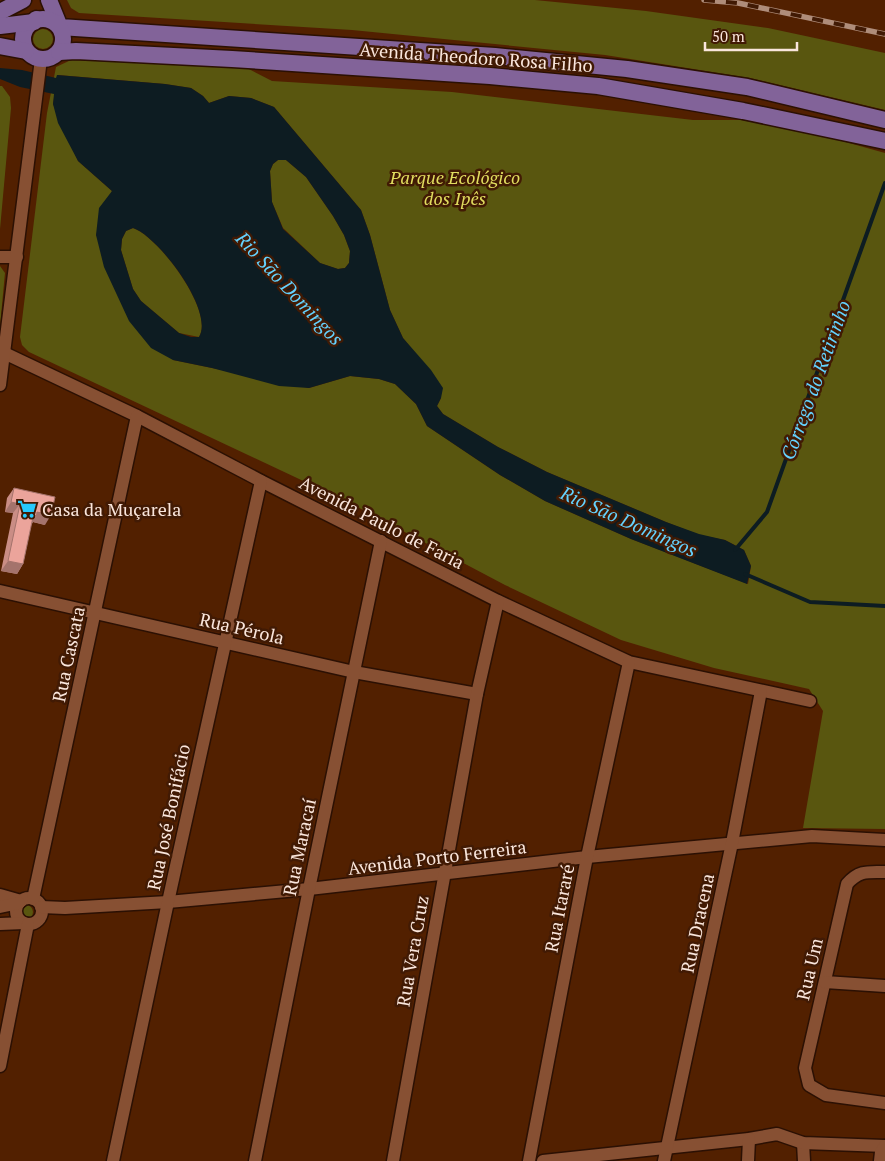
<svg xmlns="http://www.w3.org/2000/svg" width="885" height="1161" font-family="'PT Serif',serif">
<rect width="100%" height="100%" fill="#522000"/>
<g fill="#59560f" fill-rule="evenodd">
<polygon points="67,0 535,0 646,11 768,28 885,53 885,110 750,78 605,55 352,30 79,13 71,8"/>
<circle cx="43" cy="39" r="10"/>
<path d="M71 60 245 67 272 81 452 92 693 120H741L806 131 885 153V829L803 828 823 711 809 689 714 668 621 640 505 585 348 502 29 352 22 345 20 337 47 113 56 67ZM58 75 165 84 191 88 203 96 209 103 229 96 251 98 274 107 361 210 370 235 390 310 403 338 416 354 441 398 437 406 443 414 498 447 547 472 666 522 699 535 725 540 744 550 751 566 748 584 631 539 545 501 500 475 427 426 416 404 395 384 379 379 350 376 309 388 173 360 96 235 112 191 78 161 53 104Z"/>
<polygon points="0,86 2,86 10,97 11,108 0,229"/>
<polygon points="278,160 286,160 306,177 333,216 344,235 350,251 349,263 345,268 338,269 320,263 283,228 272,202 270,171 273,164"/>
<path d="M133 228C158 236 215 312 199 337L179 333 141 301 133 289 121 250 122 239 126 231Z"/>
<polygon points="0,266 5,273 0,326"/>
<circle cx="26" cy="912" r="7"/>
</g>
<path fill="#0d1c22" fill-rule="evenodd" d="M0 68 22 70 56 78 57 75 165 84 191 88 203 96 209 103 229 96 251 98 274 107 361 210 370 235 390 310 403 338 431 370 443 388 441 398 437 406 443 414 498 447 547 472 666 522 699 534 725 540 744 550 751 566 747 584 631 539 545 501 500 475 427 426 416 404 395 384 379 379 350 376 309 388 279 386 212 368 173 360 151 348 129 321 104 267 96 235 99 208 112 191 78 161 58 123 53 104 54 94 20 87 0 79ZM278 160H286L306 177 333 216 344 235 350 251 349 263 345 268 338 269 320 263 283 229 272 202 270 171 273 164ZM133 228C158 236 215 311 199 337H191L179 333 141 301 133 289 121 250 122 239 126 231Z"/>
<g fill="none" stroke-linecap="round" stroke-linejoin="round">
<g stroke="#0d1c22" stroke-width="4">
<polyline points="735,550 767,512 885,183"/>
<polyline points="745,574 810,602 885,606"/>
</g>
<g stroke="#2b1003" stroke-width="15">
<g id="minor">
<polyline points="0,257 17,257"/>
<polyline points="0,351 137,416 261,481 498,601 629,662 810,701"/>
<polyline points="0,385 41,59"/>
<polyline points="0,591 354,672 477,694"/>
<path d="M885 872C868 872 859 870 847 884L805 1068 809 1085 826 1095 885 1103"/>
<polyline points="0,895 21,901"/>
<circle cx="29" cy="911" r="13"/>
<polyline points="33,899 137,416"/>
<polyline points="0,907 19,903"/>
<polyline points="41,907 65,908 168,902 309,889 587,857 812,836 885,840"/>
<polyline points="0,924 24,923"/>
<polyline points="825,982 885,986"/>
<polyline points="0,1066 28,924"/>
<polyline points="803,1143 804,1161"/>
<polyline points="113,1161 168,902 261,481"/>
<polyline points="255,1161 309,889 381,541"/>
<polyline points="393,1161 477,694 498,601"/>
<polyline points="529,1161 587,857 629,662"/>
<polyline points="543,1161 749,1139 777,1134 803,1143 885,1146"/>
<polyline points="664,1161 732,843 761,691"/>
<polyline points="748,1161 749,1139"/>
<polyline points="880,1161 881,1152 885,1146"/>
</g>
</g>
<g stroke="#2b1003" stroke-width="19">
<g id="major">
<polyline points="49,0 60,27 495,56 627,69 747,87 885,120"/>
<polyline points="0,12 23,0"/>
<circle cx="43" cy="39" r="20"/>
<polyline points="0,26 34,22 36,19"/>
<polyline points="0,46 26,51"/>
<polyline points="59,52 76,51 232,59 490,76 598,86 743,111 885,141"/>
</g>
</g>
<use href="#minor" stroke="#875033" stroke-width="12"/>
<use href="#major" stroke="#826399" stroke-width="16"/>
<g stroke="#af8d7a" stroke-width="5.5">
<polyline id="rail" points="704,0 738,3 885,34"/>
</g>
<use href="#rail" stroke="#411a04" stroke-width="4" stroke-dasharray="11" stroke-linecap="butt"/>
</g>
<polygon fill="#ca8d85" points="14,488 45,525 33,522 31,525 23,564 17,574 1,571 13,513 5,512 7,498"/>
<g fill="#a4736c">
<polygon points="11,502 20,504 13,513 5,512"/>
<polygon points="37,512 51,515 45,525 33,522 29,528 26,527"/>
<polygon points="8,561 23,564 17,574 1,571"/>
</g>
<polygon fill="#eba49b" stroke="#a4736c" points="14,488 55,497 51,515 37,512 36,518 33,517 23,564 8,561 20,504 11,502"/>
<defs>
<g id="supermarket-bare" transform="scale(1.5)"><path d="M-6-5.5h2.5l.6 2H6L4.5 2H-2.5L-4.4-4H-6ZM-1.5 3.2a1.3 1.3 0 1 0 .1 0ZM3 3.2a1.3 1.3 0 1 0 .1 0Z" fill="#26c9fe" stroke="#411a04" stroke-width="2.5" paint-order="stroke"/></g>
</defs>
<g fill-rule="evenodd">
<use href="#supermarket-bare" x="27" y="509"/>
</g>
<g text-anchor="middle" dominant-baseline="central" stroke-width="5" stroke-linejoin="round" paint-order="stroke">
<g font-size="18" fill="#fae6dc" stroke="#411a04">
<text transform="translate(476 57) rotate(4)">Avenida Theodoro Rosa Filho</text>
<text transform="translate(382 522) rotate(27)">Avenida Paulo de Faria</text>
<text transform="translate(242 628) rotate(13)">Rua Pérola</text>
<text transform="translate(68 654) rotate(-78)">Rua Cascata</text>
<text transform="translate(168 817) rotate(-78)">Rua José Bonifácio</text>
<text transform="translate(299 847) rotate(-78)">Rua Maracaí</text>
<text transform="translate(437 857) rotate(-7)">Avenida Porto Ferreira</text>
<text transform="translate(559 908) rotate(-79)">Rua Itararé</text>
<text transform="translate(697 923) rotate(-78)">Rua Dracena</text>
<text transform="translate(412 951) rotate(-80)">Rua Vera Cruz</text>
<text transform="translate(809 969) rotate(-77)">Rua Um</text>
</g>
<g font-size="18" font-style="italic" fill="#e1dd5f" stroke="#411a04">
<text x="455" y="177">Parque Ecológico<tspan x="455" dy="21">dos Ipês</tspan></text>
</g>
<g font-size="18" fill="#fae6dc" stroke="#411a04" text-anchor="start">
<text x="42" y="509">Casa da Muçarela</text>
</g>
<g font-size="19" font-style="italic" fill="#64d2fe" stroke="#411a04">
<text transform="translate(290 288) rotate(47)">Rio São Domingos</text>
<text transform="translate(815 380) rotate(-70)">Córrego do Retirinho</text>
<text transform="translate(629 521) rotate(24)">Rio São Domingos</text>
</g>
</g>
<path d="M705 42v8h92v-8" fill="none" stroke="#fae6dc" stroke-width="2.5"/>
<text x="712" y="42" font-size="15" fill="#fae6dc" stroke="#411a04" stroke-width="4" paint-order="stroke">50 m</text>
</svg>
